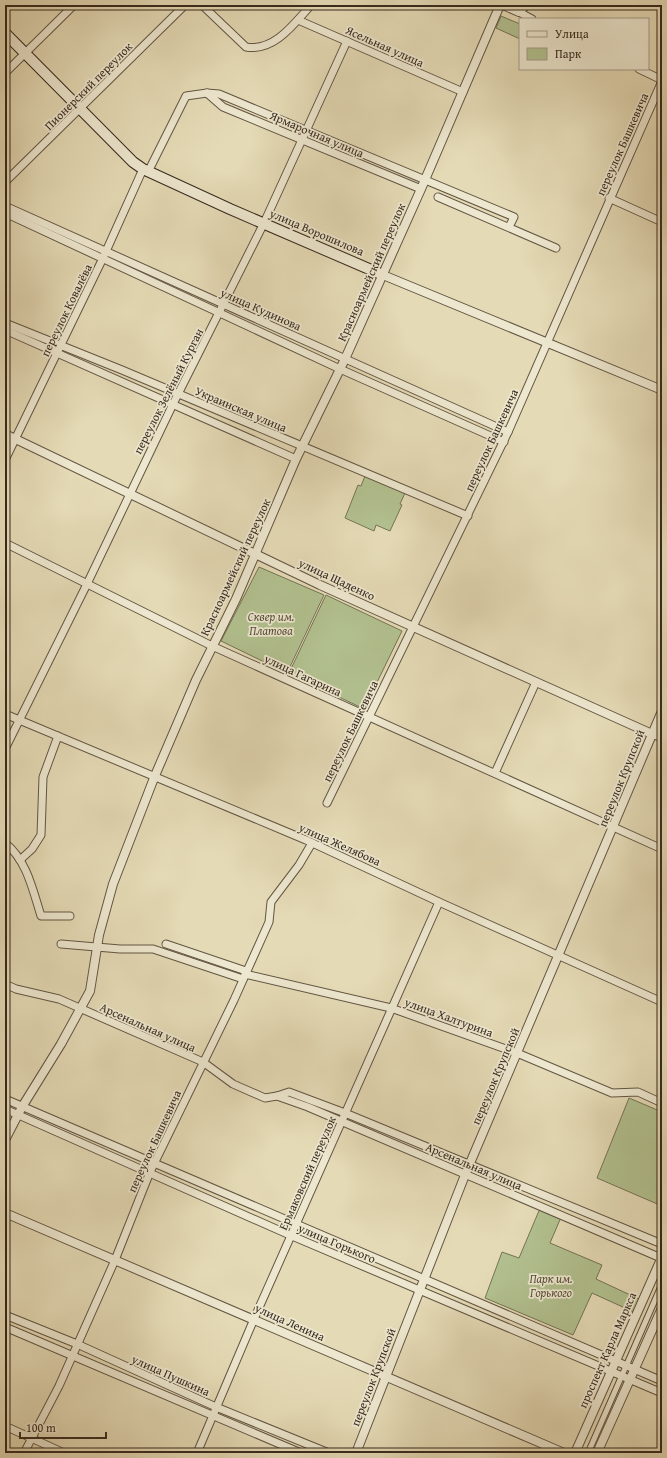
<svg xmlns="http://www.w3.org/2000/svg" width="667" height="1458" font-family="'Gentium Book Plus',serif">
<rect width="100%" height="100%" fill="#e4dab5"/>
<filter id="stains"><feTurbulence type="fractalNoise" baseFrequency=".005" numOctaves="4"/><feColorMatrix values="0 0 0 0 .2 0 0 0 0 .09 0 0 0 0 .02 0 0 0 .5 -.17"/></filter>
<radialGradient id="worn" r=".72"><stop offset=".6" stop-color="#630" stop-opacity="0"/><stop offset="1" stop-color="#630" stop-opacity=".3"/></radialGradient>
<g fill="#b2c08f" stroke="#747456">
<polygon points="501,16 520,24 520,39 496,28"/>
<polygon points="365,476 405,493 400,504 402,505 390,531 376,525 374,531 345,518 358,485 361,486"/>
<polygon points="259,567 324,595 287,673 221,641"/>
<polygon points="326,595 402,631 364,709 289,673"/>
<polygon points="629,1098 662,1112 662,1206 597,1178"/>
<polygon points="541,1206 562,1215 550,1243 602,1265 596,1279 641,1300 636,1313 592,1293 573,1335 485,1298 502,1252 519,1258"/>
</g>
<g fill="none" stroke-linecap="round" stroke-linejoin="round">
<g stroke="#625543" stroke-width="7">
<polyline id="pedestrian" points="588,1453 662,1284"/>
</g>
<g stroke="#625543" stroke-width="9">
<g id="minor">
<path d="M202 5 246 47C274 52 294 24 311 5"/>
<polyline points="519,12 532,19"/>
<polyline points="298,20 463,92"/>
<polyline points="639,69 662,80"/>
<polyline points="5,73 74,5"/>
<polyline points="207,93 223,107 421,189"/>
<polyline points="148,172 186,96 207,93 219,94 514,217 509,227"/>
<polyline points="5,182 185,5"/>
<polyline points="438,197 556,248"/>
<polyline points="609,198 662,222"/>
<polyline points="5,206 508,432"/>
<polyline points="5,213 340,369 504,442"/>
<polyline points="5,323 122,370 468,516"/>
<polyline points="5,330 296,459"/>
<polyline points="5,460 103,258 143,169"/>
<polyline points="5,543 212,646 662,849"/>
<polyline points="5,714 306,840 439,902 662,1002"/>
<polyline points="652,734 662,738"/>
<polyline points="5,749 87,584 173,404 264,223 347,41"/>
<polyline points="495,773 536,682"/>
<polyline points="327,803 508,432 662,81"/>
<path d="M5 843C27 860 33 891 41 916H70"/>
<polyline points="20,860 32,849 41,835 43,777 58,736"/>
<polyline points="61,944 120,949 153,949 243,979"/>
<polyline points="166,944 246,971"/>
<polyline points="245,974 391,1008 517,1053 612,1093 638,1092 662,1103"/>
<polyline points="5,984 16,989 59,999 203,1062 233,1084 265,1098 277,1096 308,1107 661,1258"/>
<polyline points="277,1096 289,1092 345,1113 662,1244"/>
<polyline points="5,1099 662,1381"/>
<polyline points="5,1109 292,1236 662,1393"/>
<polyline points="5,1315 77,1344 216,1407 329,1453"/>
<polyline points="5,1327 301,1453"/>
<polyline points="5,1426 64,1453"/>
<polyline points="24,1453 59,1386 115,1260 150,1172 234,1000 269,922 271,902 299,865 312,843"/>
<polyline points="197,1453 254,1319 439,902"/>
</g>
</g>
<g stroke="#625543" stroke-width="10">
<g id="tertiary">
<polyline points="503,5 519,12 526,5"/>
<polyline points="383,275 662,390"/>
<polyline points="5,434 320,585 652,734"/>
<polyline points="5,1140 22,1107 61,1044 90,991 99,935 113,884 154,778 196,680 236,599 296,459 345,359 421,189 500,5"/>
<polyline points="5,1213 564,1453"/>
<polyline points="356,1453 465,1175 662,711"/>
<polyline points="575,1453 662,1257"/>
<polyline points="597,1453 662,1308"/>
</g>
</g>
<g stroke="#37291d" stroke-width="12">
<polyline id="secondary" points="5,33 133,162 143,169 230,209 383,275"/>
</g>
<use href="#pedestrian" stroke="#ede7cf" stroke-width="5"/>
<use href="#minor" stroke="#ede7cf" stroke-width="7"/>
<use href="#tertiary" stroke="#ede7cf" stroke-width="8"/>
<use href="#secondary" stroke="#ede7cf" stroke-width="10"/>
</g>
<g text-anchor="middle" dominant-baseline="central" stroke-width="3.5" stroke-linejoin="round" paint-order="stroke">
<g font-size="12" fill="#37291d" stroke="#ede7cf">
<text transform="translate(385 46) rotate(24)">Ясельная улица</text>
<text transform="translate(88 86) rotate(-45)">Пионерский переулок</text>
<text transform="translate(317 134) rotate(23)">Ярмарочная улица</text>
<text transform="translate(622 144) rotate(-66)">переулок Башкевича</text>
<text transform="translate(317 232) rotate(23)">улица Ворошилова</text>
<text transform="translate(371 272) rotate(-66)">Красноармейский переулок</text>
<text transform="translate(261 309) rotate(24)">улица Кудинова</text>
<text transform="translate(66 310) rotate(-64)">переулок Ковалёва</text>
<text transform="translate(168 391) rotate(-63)">переулок Зелёный Курган</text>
<text transform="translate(241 409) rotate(23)">Украинская улица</text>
<text transform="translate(491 440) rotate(-65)">переулок Башкевича</text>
<text transform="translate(235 567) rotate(-65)">Красноармейский переулок</text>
<text transform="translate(337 579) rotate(25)">улица Щаденко</text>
<text transform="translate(303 675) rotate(25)">улица Гагарина</text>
<text transform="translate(350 731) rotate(-64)">переулок Башкевича</text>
<text transform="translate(621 778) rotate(-68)">переулок Крупской</text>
<text transform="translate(340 844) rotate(24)">улица Желябова</text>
<text transform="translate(449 1017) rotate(20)">улица Халтурина</text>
<text transform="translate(148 1027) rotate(24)">Арсенальная улица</text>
<text transform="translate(495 1076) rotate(-67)">переулок Крупской</text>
<text transform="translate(154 1141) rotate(-65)">переулок Башкевича</text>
<text transform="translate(474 1166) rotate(23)">Арсенальная улица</text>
<text transform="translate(307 1173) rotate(-66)">Ермаковский переулок</text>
<text transform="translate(337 1243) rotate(23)">улица Горького</text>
<text transform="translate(290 1322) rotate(24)">улица Ленина</text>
<text transform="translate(607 1350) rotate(-66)">проспект Карла Маркса</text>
<text transform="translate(171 1375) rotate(24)">улица Пушкина</text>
<text transform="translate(373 1377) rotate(-69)">переулок Крупской</text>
</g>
<g font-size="12" font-style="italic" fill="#564f3a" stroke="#ede7cf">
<text x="271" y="616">Сквер им.<tspan x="271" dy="14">Платова</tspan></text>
<text x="551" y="1278">Парк им.<tspan x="551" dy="14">Горького</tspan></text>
</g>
</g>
<rect width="667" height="1458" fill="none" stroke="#e4dab5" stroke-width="20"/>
<rect x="6" y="6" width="655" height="1446" fill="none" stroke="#37291d" stroke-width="2"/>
<rect x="10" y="10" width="647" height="1438" fill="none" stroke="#37291d"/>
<rect x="519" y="18" width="130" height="52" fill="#ede7cf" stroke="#a49b88"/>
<rect x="527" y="31" width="20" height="6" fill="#ede7cf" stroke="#a49b88"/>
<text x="555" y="38" font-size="12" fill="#37291d">Улица</text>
<rect x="527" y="48" width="20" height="12" fill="#b2c08f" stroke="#a49b88"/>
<text x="555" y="58" font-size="12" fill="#37291d">Парк</text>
<path d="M20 1432v6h86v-6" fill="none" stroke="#37291d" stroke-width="2"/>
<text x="26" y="1432" font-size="12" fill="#37291d" stroke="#ede7cf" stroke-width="3" paint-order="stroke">100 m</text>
<rect width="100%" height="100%" filter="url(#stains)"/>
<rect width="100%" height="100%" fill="url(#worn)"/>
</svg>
